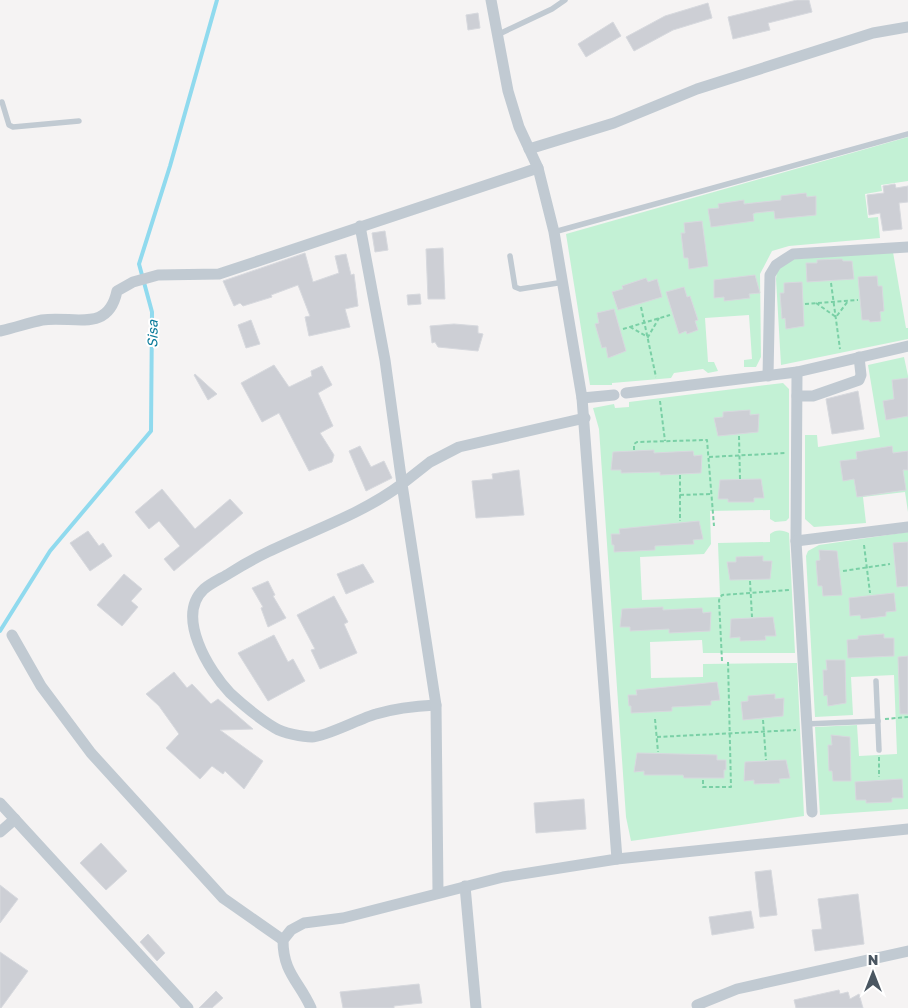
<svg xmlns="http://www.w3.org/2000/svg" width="908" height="1008" font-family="'Golos Text',sans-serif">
<rect width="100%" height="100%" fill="#f5f3f3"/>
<g fill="#c3f1d5">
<polygon points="908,137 908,181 881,185 882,191 865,194 868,218 878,217 880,238 789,246 772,251 760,274 761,357 756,367 744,367 744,360 752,359 749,315 705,318 708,362 714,362 718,371 708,373 703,369 674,373 671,378 612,383 612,385 590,385 566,234"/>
<polygon points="893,252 906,328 908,328 908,339 781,365 776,279 777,269 792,259"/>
<polygon points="904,357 908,376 908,512 905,492 863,497 866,523 814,527 805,519 805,435 817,435 818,447 880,437 868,365"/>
<path d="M783 383 789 389V518L786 521 775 522 770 519V510L710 511 711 544 704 554 640 557 642 600 720 597 718 543 770 542V534C776 529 783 530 789 533L795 653H703L702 640 650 642 651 678 703 677V664L797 663 804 816 631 841 626 817 599 429 593 408 614 404 615 408 629 407V402Z"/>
<polygon points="908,532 908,809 820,815 815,727 857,725 859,756 897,754 894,675 851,677 853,715 815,717 806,556 808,551 819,545"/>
</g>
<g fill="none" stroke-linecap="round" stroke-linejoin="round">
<polyline stroke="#90daee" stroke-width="4" points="0,631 50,551 151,431 152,312 139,264 170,166 217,0"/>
</g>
<g fill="#cdcfd5" stroke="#d7d9de">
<polygon points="797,0 809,0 812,12 768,23 770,30 733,39 728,17"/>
<polygon points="708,3 712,18 673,30 634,51 626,37 665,16"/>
<polygon points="478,13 480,28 468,30 466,15"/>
<polygon points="613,22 621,36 586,57 578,44"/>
<polygon points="895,184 896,188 908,186 908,202 899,203 902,229 883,231 880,213 869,215 867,195 884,193 883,186"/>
<polygon points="806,193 807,197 816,196 816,215 775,219 774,211 755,213 753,214 754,221 711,227 708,209 719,208 718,204 744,200 744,204 781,200 781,196"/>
<polygon points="702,221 708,266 689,269 688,258 684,258 681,233 685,233 684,223"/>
<polygon points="385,231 388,250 375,252 372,233"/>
<polygon points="443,248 445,299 428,299 426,249"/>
<polygon points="305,253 313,282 339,273 335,256 346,254 351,275 354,274 358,306 345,309 350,327 309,336 305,317 310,316 298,285 271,295 272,297 243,306 240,303 234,306 223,281"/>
<polygon points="842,259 843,261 852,261 854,279 807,282 806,263 817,263 817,260"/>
<polygon points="755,275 760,293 749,294 750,298 733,300 724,301 724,297 714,298 714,280"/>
<polygon points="877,276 878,286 882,286 884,311 880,312 881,321 870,322 869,320 862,320 858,277"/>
<polygon points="646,278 648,282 657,279 662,297 618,310 612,292 623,289 622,286"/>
<polygon points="802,282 804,326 786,329 785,318 782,319 780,293 784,293 784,283"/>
<polygon points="684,287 687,297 690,296 698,320 695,321 698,330 687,334 686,331 679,334 666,292"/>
<polygon points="420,294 421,304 408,305 407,295"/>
<polygon points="614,309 626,351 608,358 606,347 602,348 595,324 599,323 597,313"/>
<polygon points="251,320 260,344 246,348 238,325"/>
<polygon points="454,324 478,326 478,333 483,334 478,351 438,347 435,342 432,343 430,326"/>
<polygon points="274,365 289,387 312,376 311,371 322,366 332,385 318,393 333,426 320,433 334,455 332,462 309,471 279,413 262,422 241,383"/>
<polygon points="195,374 217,394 208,400 194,375"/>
<polygon points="908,378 908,416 886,420 883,401 894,399 892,380"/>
<polygon points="858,391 864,429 832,434 826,399"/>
<polygon points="750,410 750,415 759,414 758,432 718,436 714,418 723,417 723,412"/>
<polygon points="360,446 371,467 384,461 392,478 366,491 349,451"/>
<polygon points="892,446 893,453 908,451 908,470 903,470 906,490 857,497 854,479 843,481 840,461 857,459 856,452"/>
<polygon points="654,450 654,453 693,451 694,456 702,455 701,473 660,475 660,472 621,473 621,470 611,470 613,452"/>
<polygon points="519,470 524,515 476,518 472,481 493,479 492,474"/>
<polygon points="761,479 764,498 754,498 754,502 728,502 728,499 718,499 720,480"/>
<polygon points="162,489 195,529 230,499 243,513 174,571 164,559 180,546 159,521 149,529 135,512"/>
<polygon points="699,521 703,539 693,540 694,544 655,546 655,550 614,552 614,545 612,545 611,534 620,534 619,529"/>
<polygon points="88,531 99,546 103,543 112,556 90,571 70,543"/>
<polygon points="908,542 908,586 897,587 893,543"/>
<polygon points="819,550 837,551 842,595 823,596 822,586 818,586 816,561 820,560"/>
<polygon points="763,556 763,561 772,561 770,579 730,580 727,562 736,562 736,557"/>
<polygon points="363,564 374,582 346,594 337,574"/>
<polygon points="124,574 142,589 131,601 138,607 122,626 97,605"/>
<polygon points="268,581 275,595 273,596 286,618 268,627 261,608 263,607 252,588"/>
<polygon points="894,593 896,611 886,612 886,616 861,619 860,615 850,616 849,598"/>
<polygon points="334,596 348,622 344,624 357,653 320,669 311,650 315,649 297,615"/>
<polygon points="663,607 663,610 702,608 703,613 711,612 710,631 669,633 669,629 630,631 630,627 620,627 622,609"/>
<polygon points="773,617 776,636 765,636 766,640 740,641 740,637 730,638 731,619"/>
<polygon points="884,634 884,638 894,638 894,656 848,658 847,640 858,639 858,636"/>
<polygon points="274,635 288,662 293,659 305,681 268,701 238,653"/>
<polygon points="908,656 908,714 900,714 898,657"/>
<polygon points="826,660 845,660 846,703 828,706 827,695 824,696 823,670 827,670"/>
<polygon points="174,672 187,688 192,684 211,704 218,699 253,729 220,730 263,761 244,789 225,771 223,774 212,766 200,779 166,748 179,734 159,706 146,694"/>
<polygon points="717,682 720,700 711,701 711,705 672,707 672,711 631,713 631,706 629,706 628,695 637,695 636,690"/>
<polygon points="775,694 775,699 784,698 783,716 743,720 741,702 748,701 748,696"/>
<polygon points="831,735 850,737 851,781 833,781 832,771 829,771 828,745 832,745"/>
<polygon points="637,753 717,755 717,760 726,760 726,770 724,770 724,778 684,778 683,775 644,775 644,771 634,772"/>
<polygon points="786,760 790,778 779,779 780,783 754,784 754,780 744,781 745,762"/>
<polygon points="902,779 903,798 892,798 892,802 866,803 866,800 856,800 855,782"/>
<polygon points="584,799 586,829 536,833 534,803"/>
<polygon points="101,843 127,871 106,890 80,863"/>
<polygon points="771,870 777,915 760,917 755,872"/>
<polygon points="0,885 18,899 0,923"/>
<polygon points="858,894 864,944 815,951 812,930 822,929 818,899"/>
<polygon points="751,911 754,928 712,935 709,917"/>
<polygon points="148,934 165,953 157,961 140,942"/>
<polygon points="0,952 28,971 1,1008 0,1008"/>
<polygon points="419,984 422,1003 394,1006 394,1008 343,1008 340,992"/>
<polygon points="839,990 840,994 848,992 850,999 859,994 863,1008 796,1008 794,1000"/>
<polygon points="216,991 223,998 212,1008 199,1008"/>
</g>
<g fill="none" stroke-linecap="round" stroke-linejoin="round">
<g stroke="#7ad0a6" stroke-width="2" stroke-dasharray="4 2.5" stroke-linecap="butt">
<polyline points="831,283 840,349"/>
<polyline points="816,303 836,317 848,301"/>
<polyline points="805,304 858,300"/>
<polyline points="641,307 656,377"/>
<polyline points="630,327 648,337 659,318"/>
<polyline points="623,329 670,315"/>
<polyline points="660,401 665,441"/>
<polyline points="739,436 740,479"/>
<polyline points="634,450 634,444 637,442 707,440 714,526"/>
<polyline points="709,457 786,453"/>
<polyline points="680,475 680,521"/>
<polyline points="680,495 711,494"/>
<polyline points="864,545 870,593"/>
<polyline points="843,571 890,564"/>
<polyline points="750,581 752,617"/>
<polyline points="722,661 719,600 722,595 789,590"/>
<polyline points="655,719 658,752"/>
<polyline points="885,719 908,717"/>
<polyline points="763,720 766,760"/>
<polyline points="657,737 796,730"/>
<polyline points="879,757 879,777"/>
<polyline points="703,780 703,787 731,787 728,661"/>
</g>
<g stroke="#c1cad2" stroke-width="5.5">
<polyline points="497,35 552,9 565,0"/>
<polyline points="2,102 9,125 13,127 79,121"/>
<polyline points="554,232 908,134"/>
<polyline points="510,256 515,287 520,289 564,282"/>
<polyline points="876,681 879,750"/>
<polyline points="805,724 878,721"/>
</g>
<g stroke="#c1cad2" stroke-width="11">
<polyline points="529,149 614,123 697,89 873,33 908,27"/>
<path d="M360 226 385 360 402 484C350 523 284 538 230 573 222 578 211 583 204 589 175 616 209 671 230 693 243 705 260 719 275 728 283 733 303 737 312 737 325 737 361 718 376 714 396 708 416 706 436 705"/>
<path d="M0 331C14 328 28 323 42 320 73 315 108 334 117 291L133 282 158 275 219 274 538 168"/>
<polyline points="797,372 796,541 812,812"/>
<polyline points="768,376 770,275 776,265 793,254 908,247"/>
<polyline points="626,393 797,372 908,346"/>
<polyline points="797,396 813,396 859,380 861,375 859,357"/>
<polyline points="582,398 614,395"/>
<polyline points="796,541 908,527"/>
<polyline points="12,635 41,686 91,753 223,898 283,940"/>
<polyline points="0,803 188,1008"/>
<polyline points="0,832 15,819"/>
<polyline points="617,859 908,829"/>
<polyline points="465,886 476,1008"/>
<polyline points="438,892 436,705 402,484 430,462 459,447 585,418"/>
<polyline points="697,1005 737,989 908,951"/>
<path d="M311 1008C299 981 283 973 283 940L291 930 304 923 343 918 503 877 617 859 582 398 554 232 538 168 519 127 508 91 491 0"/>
</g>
</g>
<g text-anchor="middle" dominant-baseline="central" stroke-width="4" stroke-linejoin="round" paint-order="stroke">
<g font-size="14" font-style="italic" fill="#0c7c9b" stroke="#fff">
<text transform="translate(152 334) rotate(-89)">Sisa</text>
</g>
</g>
<g transform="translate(873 973)" stroke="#ffffff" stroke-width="4" paint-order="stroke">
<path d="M0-4L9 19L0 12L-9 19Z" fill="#4a5661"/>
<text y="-8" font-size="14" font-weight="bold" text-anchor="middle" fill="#4a5661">N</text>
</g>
</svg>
